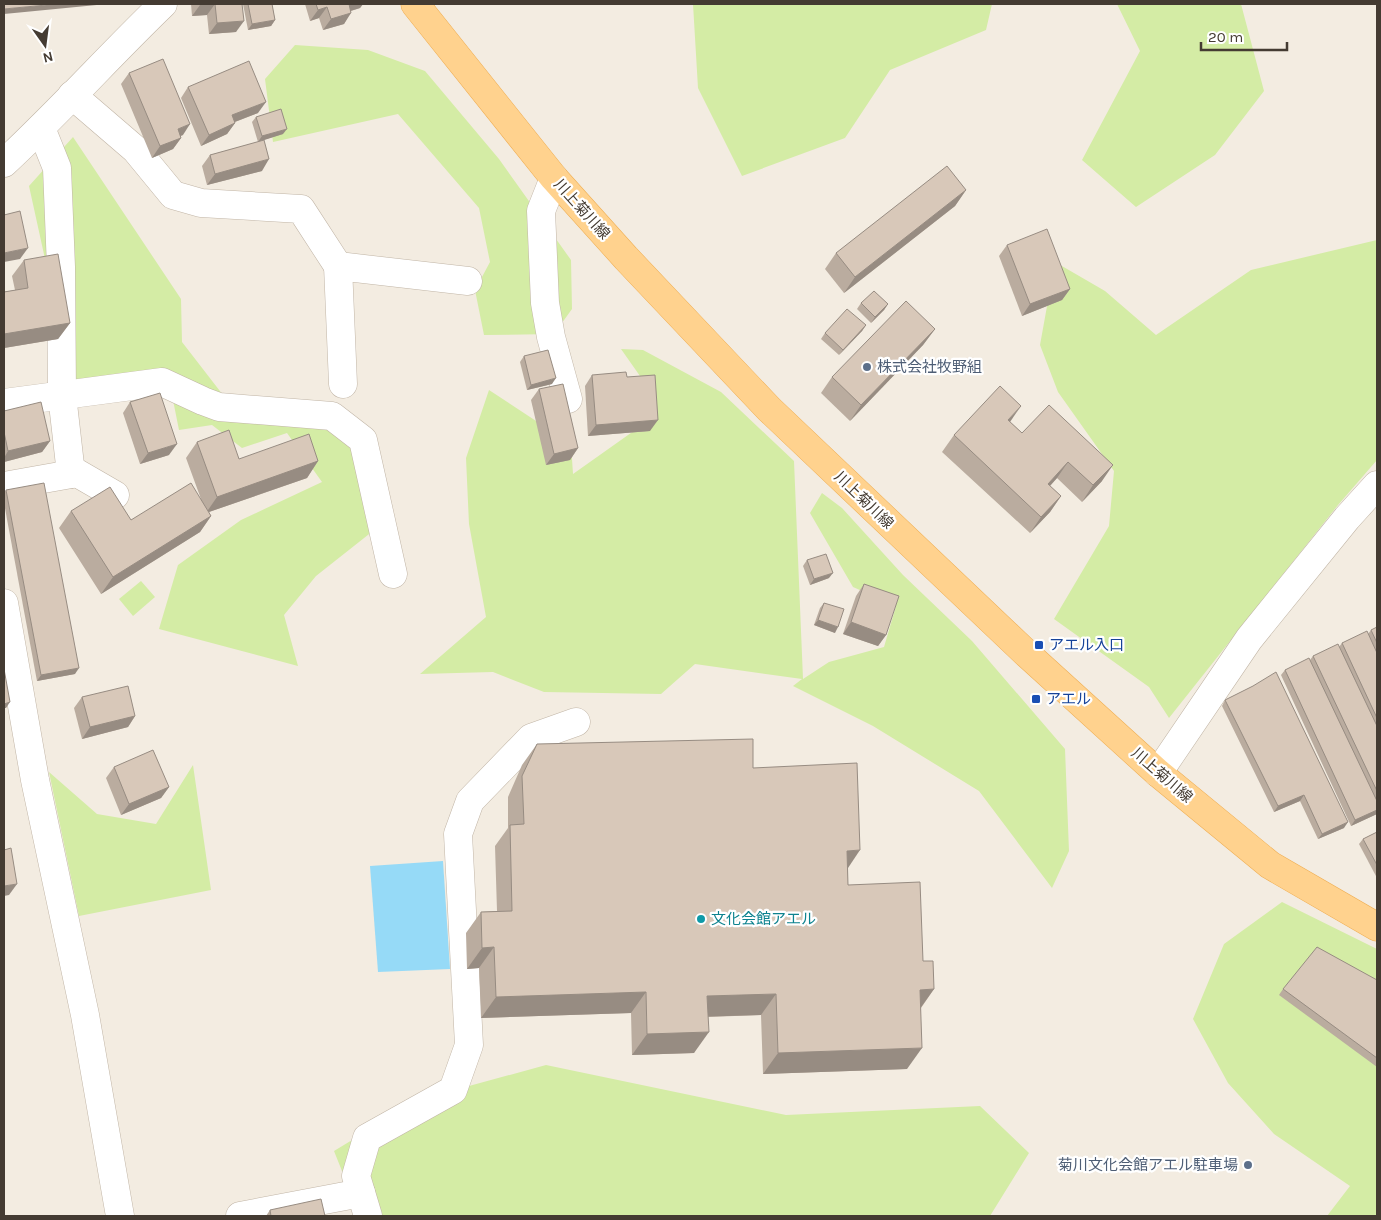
<svg xmlns="http://www.w3.org/2000/svg" width="1381" height="1220" font-family="Karla,'Noto Sans JP',sans-serif">
<rect width="100%" height="100%" fill="#f3ece1"/>
<g fill="#d4eca5">
<polygon points="693,4 992,4 986,30 890,70 845,138 742,176 698,88"/>
<polygon points="1117,4 1241,4 1264,91 1215,155 1136,207 1082,160 1140,51"/>
<polygon points="295,45 368,50 425,71 499,159 571,260 572,309 554,334 484,335 475,290 490,262 479,208 398,114 273,142 265,79"/>
<polygon points="73,137 181,299 182,342 223,395 342,424 378,527 316,576 284,615 298,666 159,629 178,565 241,520 322,482 287,433 242,448 212,425 179,430 173,400 135,378 74,391 29,186"/>
<polygon points="1377,240 1377,460 1338,505 1169,718 1149,687 1054,619 1109,526 1114,471 1058,392 1040,345 1055,262 1105,291 1156,335 1251,270"/>
<polygon points="621,349 643,350 721,392 794,461 803,679 829,662 884,647 896,606 853,587 810,513 822,493 842,508 903,575 972,641 1065,749 1069,851 1052,888 979,791 873,726 793,686 802,679 695,664 661,694 544,692 493,672 420,674 486,617 469,524 466,458 489,390 571,444 573,474 645,423 647,386"/>
<polygon points="141,581 155,597 133,616 119,599"/>
<polygon points="193,765 211,890 79,916 49,772 97,814 156,824"/>
<polygon points="1282,902 1377,949 1377,1216 1327,1216 1350,1186 1274,1134 1228,1083 1193,1019 1224,944"/>
<polygon points="546,1065 786,1115 980,1106 1029,1153 990,1216 360,1216 334,1151 418,1100"/>
</g>
<polygon fill="#96daf7" points="443,861 450,969 378,972 370,866"/>
<g fill="none" stroke-linecap="round" stroke-linejoin="round">
<g stroke="#c1b5a6" stroke-width="29">
<g id="minor">
<polyline points="72,95 136,150 173,195 201,203 301,209 338,266"/>
<polyline points="41,128 57,168 61,267 62,395 71,474"/>
<path d="M4 163C59 112 109 56 163 4"/>
<polyline points="554,178 541,211 545,303 551,337 568,399"/>
<polyline points="343,384 338,266 468,281"/>
<polyline points="4,403 162,382 203,401 219,407 332,416 363,440 393,574"/>
<polyline points="4,486 77,473 115,495"/>
<polyline points="4,603 35,780 85,1015 120,1216"/>
<polyline points="1158,773 1249,639 1347,518 1377,485"/>
<polyline points="240,1216 361,1193"/>
<polyline points="368,1216 356,1176 367,1138 453,1090 469,1045 458,834 470,801 531,738 576,722"/>
</g>
</g>
<g stroke="#efae53" stroke-width="29">
<polyline id="major" points="415,4 554,178 626,258 769,409 1027,654 1158,773 1270,865 1377,927"/>
</g>
<use href="#minor" stroke="#fff" stroke-width="28"/>
<use href="#major" stroke="#ffd28e" stroke-width="28"/>
</g>
<g fill="#baac9f">
<polygon points="191,4 242,4 236,32 209,34 207,15 192,16"/>
<polygon points="243,4 272,4 275,20 271,26 248,30"/>
<polygon points="305,4 363,4 360,8 351,11 344,24 323,30 319,18 310,21"/>
<polygon points="129,73 183,135 180,136 181,138 173,149 152,158 121,84"/>
<polygon points="188,87 258,113 235,122 235,123 227,134 201,146 181,98"/>
<polygon points="256,117 283,134 263,140 262,171 207,185 202,166 210,155 258,142 252,122"/>
<polygon points="966,190 955,206 844,293 825,269 836,253"/>
<polygon points="1007,245 1070,289 1062,300 1022,316 999,256"/>
<polygon points="24,260 70,323 58,339 4,348 4,292 15,290 12,276"/>
<polygon points="861,303 888,304 884,310 871,323 857,309"/>
<polygon points="866,325 862,331 839,355 821,339 825,333"/>
<polygon points="935,329 923,345 850,421 821,393 832,377"/>
<polygon points="524,356 552,384 527,390 520,362"/>
<polygon points="592,375 627,377 650,431 588,436 585,386"/>
<polygon points="539,389 578,448 570,460 546,465 531,400"/>
<polygon points="130,402 169,455 140,464 123,413"/>
<polygon points="4,411 50,441 42,452 4,462"/>
<polygon points="1010,422 1022,433 1102,481 1082,502 1057,478 1050,486 1061,496 1050,512 1030,533 942,452 954,435"/>
<polygon points="197,442 239,459 318,461 307,478 209,512 211,516 200,532 101,594 59,528 71,511 131,520 201,499 186,458"/>
<polygon points="6,490 75,674 37,681 4,503 4,493"/>
<polygon points="807,560 829,578 810,585 803,566"/>
<polygon points="864,584 886,635 878,646 843,634 856,596"/>
<polygon points="824,603 835,633 814,625 820,608"/>
<polygon points="1377,627 1377,814 1351,826 1281,675 1285,670 1310,660 1313,656 1339,647 1342,643 1368,634 1371,630"/>
<polygon points="82,697 135,716 128,727 82,739 74,708"/>
<polygon points="1225,700 1344,828 1318,839 1300,801 1274,812 1222,706"/>
<polygon points="537,744 753,768 848,869 848,885 923,961 934,989 921,1008 907,1069 763,1074 761,1015 708,1017 694,1053 632,1055 631,1013 481,1018 479,968 467,969 466,933 481,912 497,911 495,846 508,828 508,797 522,765"/>
<polygon points="114,767 169,787 161,798 121,815 106,778"/>
<polygon points="1377,832 1377,878 1359,844 1363,839"/>
<polygon points="1377,980 1377,1067 1279,995 1283,989"/>
<polygon points="270,1210 325,1216 266,1216"/>
</g>
<g fill="#978c82">
<polygon points="57,4 107,4 4,14 4,9"/>
<polygon points="215,4 207,15 192,16 200,5"/>
<polygon points="347,4 363,4 360,8 340,14"/>
<polygon points="327,7 319,18 310,21 318,10"/>
<polygon points="351,13 344,24 323,30 331,19"/>
<polygon points="275,20 271,26 248,30 252,24"/>
<polygon points="244,21 236,32 209,34 217,23"/>
<polygon points="266,102 258,113 224,126 232,115"/>
<polygon points="235,123 227,134 201,146 209,135"/>
<polygon points="190,124 183,135 170,140 178,129"/>
<polygon points="287,129 283,134 258,142 262,136"/>
<polygon points="181,138 173,149 152,158 160,146"/>
<polygon points="269,159 262,171 207,185 215,174"/>
<polygon points="966,190 955,206 844,293 855,277"/>
<polygon points="28,248 20,259 4,262 4,253"/>
<polygon points="1070,289 1062,300 1022,316 1030,304"/>
<polygon points="888,304 884,310 871,323 875,317"/>
<polygon points="70,323 58,339 4,348 4,334"/>
<polygon points="866,325 862,331 839,355 843,350"/>
<polygon points="935,329 923,345 850,421 861,405"/>
<polygon points="556,378 552,384 527,390 531,385"/>
<polygon points="1021,406 1010,422 996,437 1008,420"/>
<polygon points="658,420 650,431 588,436 596,425"/>
<polygon points="50,441 42,452 4,462 4,458 8,451"/>
<polygon points="177,444 169,455 140,464 148,453"/>
<polygon points="578,448 570,460 546,465 554,454"/>
<polygon points="318,461 307,478 206,513 217,497"/>
<polygon points="1068,462 1057,478 1037,500 1048,484"/>
<polygon points="1113,465 1102,481 1082,502 1093,485"/>
<polygon points="1061,496 1050,512 1030,533 1041,517"/>
<polygon points="211,516 200,532 101,594 113,577"/>
<polygon points="833,573 829,578 810,585 814,579"/>
<polygon points="818,620 838,627 835,633 814,625"/>
<polygon points="851,622 886,635 878,646 843,634"/>
<polygon points="79,668 75,674 37,681 41,675"/>
<polygon points="10,702 6,708 4,708 4,704"/>
<polygon points="135,716 128,727 82,739 90,727"/>
<polygon points="169,787 161,798 121,815 129,804"/>
<polygon points="1304,795 1300,801 1274,812 1278,806"/>
<polygon points="1377,810 1377,814 1351,826 1355,820"/>
<polygon points="1348,822 1344,828 1318,839 1322,834"/>
<polygon points="860,850 846,871 847,851"/>
<polygon points="17,884 9,895 4,896 4,886"/>
<polygon points="494,947 479,968 467,969 482,948"/>
<polygon points="934,989 919,1010 920,990"/>
<polygon points="646,992 631,1013 481,1018 496,997"/>
<polygon points="776,994 761,1015 693,1017 707,996"/>
<polygon points="709,1032 694,1053 632,1055 647,1034"/>
<polygon points="922,1048 907,1069 763,1074 778,1053"/>
</g>
<g fill="#d8c8b9" stroke="#978c82">
<polygon points="4,4 57,4 4,9"/>
<polygon points="215,4 242,4 244,21 217,23"/>
<polygon points="248,4 272,4 275,20 252,24"/>
<polygon points="316,4 349,4 351,13 331,19 327,7 318,10"/>
<polygon points="163,59 190,124 178,129 181,138 160,146 129,73"/>
<polygon points="249,61 266,102 232,115 235,123 209,135 188,87"/>
<polygon points="281,109 287,129 262,136 256,117"/>
<polygon points="264,140 269,159 215,174 210,155"/>
<polygon points="947,166 966,190 855,277 836,253"/>
<polygon points="20,211 28,248 4,253 4,215"/>
<polygon points="1047,229 1070,289 1030,304 1007,245"/>
<polygon points="58,254 70,323 4,334 4,292 28,288 24,260"/>
<polygon points="874,291 888,304 875,317 861,303"/>
<polygon points="906,301 935,329 861,405 832,377"/>
<polygon points="847,309 866,325 843,350 825,333"/>
<polygon points="548,350 556,378 531,385 524,356"/>
<polygon points="626,372 627,377 655,375 658,420 596,425 592,375"/>
<polygon points="563,384 578,448 554,454 539,389"/>
<polygon points="1000,386 1021,406 1008,420 1022,433 1049,405 1113,465 1093,485 1068,462 1048,484 1061,496 1041,517 954,435"/>
<polygon points="160,393 177,444 148,453 130,402"/>
<polygon points="41,402 50,441 8,451 4,432 4,411"/>
<polygon points="229,430 239,459 309,434 318,461 217,497 197,442"/>
<polygon points="44,483 79,668 41,675 6,490"/>
<polygon points="191,483 211,516 113,577 71,511 110,487 131,520"/>
<polygon points="826,554 833,573 814,579 807,560"/>
<polygon points="864,584 899,596 886,635 851,622"/>
<polygon points="824,603 844,609 838,627 818,620"/>
<polygon points="1377,627 1377,643 1371,630"/>
<polygon points="1367,631 1377,653 1377,718 1342,643"/>
<polygon points="1338,644 1377,726 1377,791 1313,656"/>
<polygon points="1309,658 1377,801 1377,810 1355,820 1285,670"/>
<polygon points="4,669 10,702 4,704"/>
<polygon points="1276,672 1348,822 1322,834 1304,795 1278,806 1225,700 1253,686"/>
<polygon points="128,686 135,716 90,727 82,697"/>
<polygon points="753,739 753,768 857,763 860,850 847,851 848,885 920,882 923,961 933,961 934,989 920,990 922,1048 778,1053 776,994 707,996 709,1032 647,1034 646,992 496,997 494,947 482,948 481,912 512,911 510,825 524,824 522,776 537,744"/>
<polygon points="153,750 169,787 129,804 114,767"/>
<polygon points="1377,832 1377,865 1363,839"/>
<polygon points="11,848 17,884 4,886 4,850"/>
<polygon points="1317,947 1377,980 1377,1058 1283,989"/>
<polygon points="321,1199 325,1216 271,1216 270,1210"/>
</g>
<g fill="#5c6f8a" stroke="#fff" stroke-width="2">
<circle cx="867" cy="367" r="5"/>
<circle cx="1248" cy="1165" r="5"/>
</g>
<g fill="#1a4fb4" stroke="#fff" stroke-width="2">
<rect x="1034" y="640" width="10" height="10" rx="2.5"/>
<rect x="1031" y="694" width="10" height="10" rx="2.5"/>
</g>
<circle fill="#0f9aa8" stroke="#fff" stroke-width="2" cx="701" cy="919" r="5"/>
<g text-anchor="middle" dominant-baseline="central" stroke-width="4.5" stroke-linejoin="round" paint-order="stroke">
<g font-size="15" fill="#443b32" stroke="#fff">
<text transform="translate(582 209) rotate(48)">川上菊川線</text>
<text transform="translate(864 500) rotate(44)">川上菊川線</text>
<text transform="translate(1162 775) rotate(41)">川上菊川線</text>
</g>
<g font-size="15" fill="#4e5e75" stroke="#fff" text-anchor="start">
<text x="877" y="367">株式会社牧野組</text>
<text x="1238" y="1165" text-anchor="end">菊川文化会館アエル駐車場</text>
</g>
<g font-size="15" fill="#164399" stroke="#fff" text-anchor="start">
<text x="1049" y="645">アエル入口</text>
<text x="1046" y="699">アエル</text>
</g>
<g font-size="15" fill="#0d838f" stroke="#fff" text-anchor="start">
<text x="711" y="919">文化会館アエル</text>
</g>
</g>
<rect width="1381" height="1220" fill="none" stroke="#443b32" stroke-width="10"/>
<g transform="translate(45 45) rotate(166)" stroke="#ffffff" stroke-width="4" paint-order="stroke">
<path d="M0-4L9 19L0 12L-9 19Z" fill="#443b32"/>
<text y="-8" font-size="14" font-weight="bold" text-anchor="middle" fill="#443b32">N</text>
</g>
<path d="M1201 42v8h86v-8" fill="none" stroke="#443b32" stroke-width="2.5"/>
<text x="1208" y="42" font-size="15" fill="#443b32" stroke="#ffffff" stroke-width="4" paint-order="stroke">20 m</text>
</svg>
